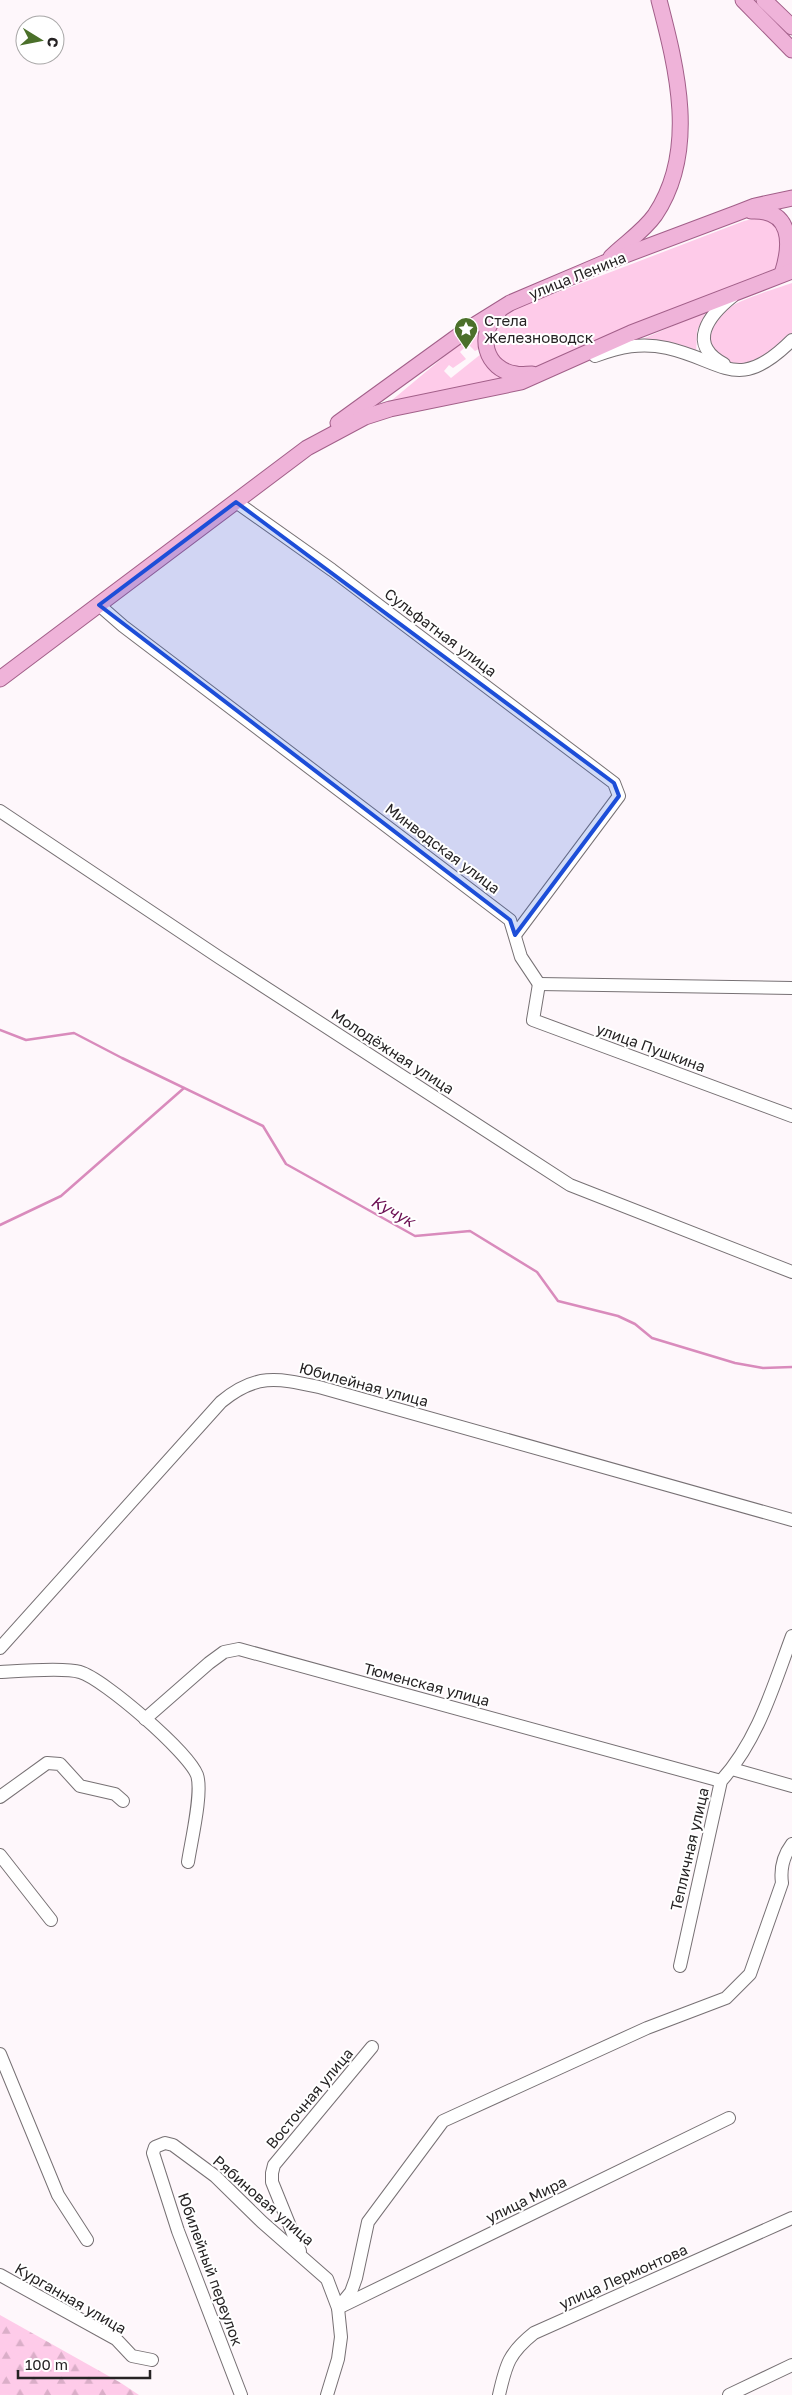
<svg xmlns="http://www.w3.org/2000/svg" width="792" height="2395" font-family="'Golos Text',sans-serif">
<defs>
<pattern id="forest-firs" width="22" height="20" patternUnits="userSpaceOnUse" patternTransform="scale(1.25)"><rect width="22" height="20" fill="#fecbe9"/><path d="M5 1l3.5 6h-7zM16 11l3.5 6h-7z" fill="#daaec8"/></pattern>
</defs>
<rect width="100%" height="100%" fill="#fef7fb"/>
<g fill="#fecbe9">
<path d="M756 218 774 221 784 233 780 262 774 269 532 368 515 369 496 359C491 332 486 329 509 311L744 221Z"/>
<path d="M792 283V334L759 361 740 365 724 361 717 356 710 342C711 334 712 326 716 319 726 302 773 290 792 283Z"/>
<polygon points="707,311 697,331 696,356 638,341"/>
<polygon points="482,325 479,349 475,351 468,344 460,352 466,359 453,368 449,365 444,371 451,378 481,354 508,378 385,406"/>
</g>
<polygon fill="url(#forest-firs)" points="0,2315 121,2383 139,2395 0,2395"/>
<g fill="none" stroke-linecap="round" stroke-linejoin="round">
<g stroke="#d98bbc" stroke-width="2.5">
<polyline points="0,1030 26,1040 74,1033 122,1058 263,1126 286,1164 415,1236 470,1231 537,1272 558,1301 618,1316 635,1324 652,1338 735,1363 763,1368 792,1367"/>
<polyline points="0,1225 61,1196 184,1088"/>
</g>
<g stroke="#777174" stroke-width="14">
<g id="minor">
<path d="M595 356C620 347 641 342 667 348 724 361 738 394 792 340"/>
<path d="M724 364C686 344 709 315 733 296"/>
<polyline points="236,502 332,570 614,783 619,796 515,935"/>
<polyline points="99,605 123,626 510,920 521,957 539,984"/>
<polyline points="0,811 220,958 570,1185 792,1272"/>
<polyline points="539,984 533,1020 792,1116"/>
<polyline points="539,984 792,988"/>
<path d="M0 1648 221 1402C256 1373 277 1378 319 1387L792 1520"/>
<path d="M0 1672C18 1671 65 1667 80 1672 104 1679 188 1752 197 1775 203 1792 191 1842 188 1862"/>
<polyline points="145,1719 209,1663 224,1652 239,1649 721,1781"/>
<polyline points="732,1769 792,1786"/>
<polyline points="0,1797 47,1763 60,1764 80,1786 115,1794 123,1801"/>
<polyline points="0,1855 51,1920"/>
<path d="M680 1966 721 1781C758 1740 773 1687 792 1636"/>
<polyline points="0,2054 58,2195 87,2240"/>
<polyline points="300,2251 272,2182 272,2173 274,2165 372,2047"/>
<polyline points="0,2275 116,2339 132,2356 152,2360"/>
<polyline points="342,2306 729,2118"/>
<path d="M338 2308 351 2292 356 2278 368 2222 443 2121 647 2028 726 1998 750 1974 782 1883C780 1868 783 1856 792 1844"/>
<polyline points="241,2395 178,2231 153,2153 155,2147 165,2143 173,2145 215,2176 262,2222 327,2279 338,2308 341,2337 338,2359 327,2395"/>
<path d="M499 2395C506 2364 509 2353 534 2333L792 2218"/>
<polyline points="729,2395 792,2365"/>
</g>
</g>
<g stroke="#a25f89" stroke-width="17">
<g id="major">
<polyline points="743,0 792,50"/>
<polyline points="764,0 792,27"/>
<path d="M751 211C792 209 792 243 782 274"/>
<path d="M611 257C625 243 643 232 655 215 698 151 677 69 659 0"/>
<path d="M498 314C476 334 485 370 516 374 520 375 527 374 532 374"/>
<polyline points="338,423 465,331 510,303 604,263 737,213 755,206 792,198"/>
<polyline points="0,679 307,448 365,417 390,409 521,382 631,333 792,271"/>
</g>
</g>
<use href="#minor" stroke="#fff" stroke-width="12"/>
<use href="#major" stroke="#efb3d9" stroke-width="15"/>
</g>
<path fill="#1d4ed8" fill-opacity="0.2" stroke="#1d4ed8" stroke-width="4" stroke-linejoin="round" d="M236 502 614 783 619 796 515 935 510 920 99 605Z"/>
<defs>
<g id="sight-pin" transform="scale(1.25)"><path d="M0 17L-7.5 6A9.5 9.5 0 1 1 7.5 6Z" fill="#4b702a" stroke="#fff"/><path d="M0-6L1.8-2.2L6-1.7L2.9 1.2L3.7 5.4L0 3.3L-3.7 5.4L-2.9 1.2L-6-1.7L-1.8-2.2Z" fill="#fff"/></g>
</defs>
<g fill-rule="evenodd">
<use href="#sight-pin" x="466" y="329"/>
</g>
<g text-anchor="middle" dominant-baseline="central" stroke-width="4" stroke-linejoin="round" paint-order="stroke">
<g font-size="15" fill="#262324" stroke="#fff">
<text transform="translate(577 275) rotate(-22)">улица Ленина</text>
<text transform="translate(441 632) rotate(37)">Сульфатная улица</text>
<text transform="translate(443 848) rotate(37)">Минводская улица</text>
<text transform="translate(651 1047) rotate(20)">улица Пушкина</text>
<text transform="translate(393 1051) rotate(33)">Молодёжная улица</text>
<text transform="translate(364 1384) rotate(15)">Юбилейная улица</text>
<text transform="translate(427 1684) rotate(15)">Тюменская улица</text>
<text transform="translate(689 1849) rotate(-77)">Тепличная улица</text>
<text transform="translate(309 2098) rotate(-50)">Восточная улица</text>
<text transform="translate(526 2199) rotate(-26)">улица Мира</text>
<text transform="translate(264 2200) rotate(41)">Рябиновая улица</text>
<text transform="translate(211 2269) rotate(70)">Юбилейный переулок</text>
<text transform="translate(623 2276) rotate(-24)">улица Лермонтова</text>
<text transform="translate(71 2298) rotate(30)">Курганная улица</text>
</g>
<g font-size="15" fill="#262324" stroke="#fff" text-anchor="start">
<text x="484" y="320">Стела<tspan x="484" dy="17">Железноводск</tspan></text>
</g>
<g font-size="16" font-style="italic" fill="#6c1053" stroke="#fff">
<text transform="translate(393 1211) rotate(29)">Кучук</text>
</g>
</g>
<g transform="translate(40 40) rotate(100)"><circle r="24" fill="#ffffff" stroke="#a8a7a7"/>
<path d="M0-4L9 19L0 12L-9 19Z" fill="#4b702a"/>
<text y="-8" font-size="14" font-weight="bold" text-anchor="middle" fill="#262324">С</text>
</g>
<path d="M18 2370v8h132v-8" fill="none" stroke="#262324" stroke-width="2.5"/>
<text x="25" y="2370" font-size="15" fill="#262324" stroke="#ffffff" stroke-width="4" paint-order="stroke">100 m</text>
</svg>
